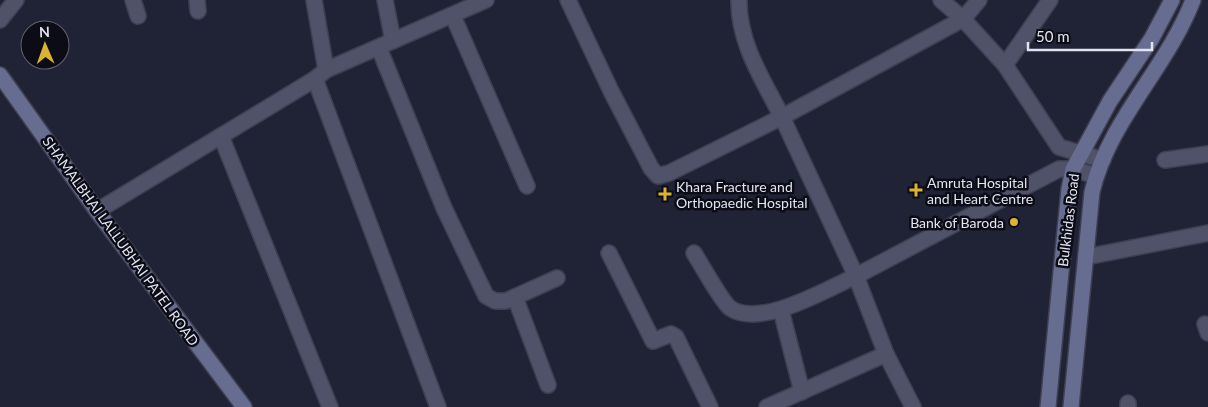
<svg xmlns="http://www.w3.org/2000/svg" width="1208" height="407" font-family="Lato,sans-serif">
<rect width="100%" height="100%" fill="#202236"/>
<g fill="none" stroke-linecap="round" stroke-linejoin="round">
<g stroke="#3e3f50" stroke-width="18">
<g id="street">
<polyline points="133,0 138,16"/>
<polyline points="197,0 198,11"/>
<polyline points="314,0 326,70"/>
<polyline points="385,0 393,41"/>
<path d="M568 0 611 91 651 168 658 176 669 173 782 117C763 80 738 42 739 0"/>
<polyline points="941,0 963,19 1005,65"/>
<polyline points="1050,0 1005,65 1059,147 1103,160"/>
<polyline points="453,16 527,186"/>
<polyline points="0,20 16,0"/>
<polyline points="379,48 444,208 486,296 495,301 506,301 557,278"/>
<polyline points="315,79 438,407"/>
<polyline points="221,136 330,407"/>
<polyline points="1165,160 1208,154"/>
<polyline points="97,211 315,79 326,70 486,0"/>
<polyline points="609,253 653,341 671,334 676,337 710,407"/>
<path d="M694 253C701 264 722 302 730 308 760 329 827 289 856 276L782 117 963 19 979 0"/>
<polyline points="1086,257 1208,233"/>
<polyline points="515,297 548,385"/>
<polyline points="781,310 802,392"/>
<polyline points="1205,324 1208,333"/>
<polyline points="886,354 856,276 1059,169 1073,169 1096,176"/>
<polyline points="767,407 886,354 913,407"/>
<polyline points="1128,407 1128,403"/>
</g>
</g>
<g stroke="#3e3f50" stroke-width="18">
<g id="secondary">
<polyline points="0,75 97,211 244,407"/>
<polyline points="1048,407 1069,189 1073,169 1110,101 1152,38 1172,0"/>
<path d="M1071 407 1092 192C1109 120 1167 68 1193 0"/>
</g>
</g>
<use href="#street" stroke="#4f5269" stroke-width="15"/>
<use href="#secondary" stroke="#676c91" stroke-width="15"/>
</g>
<g fill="#dcb233" stroke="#0b0c15" stroke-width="2">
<path d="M913.5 182.5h5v5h5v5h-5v5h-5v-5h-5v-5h5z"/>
<path d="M662.5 186.5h5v5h5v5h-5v5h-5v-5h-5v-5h5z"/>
<circle cx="1014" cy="222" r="5"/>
</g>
<g text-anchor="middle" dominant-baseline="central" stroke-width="5" stroke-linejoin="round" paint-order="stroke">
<g font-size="14" fill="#e2e4f2" stroke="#0b0c15" text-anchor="start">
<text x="927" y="182">Amruta Hospital<tspan x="927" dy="16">and Heart Centre</tspan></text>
<text x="676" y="186">Khara Fracture and<tspan x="676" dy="16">Orthopaedic Hospital</tspan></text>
<text x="1004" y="222" text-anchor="end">Bank of Baroda</text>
</g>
<g font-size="14" fill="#e2e4f2" stroke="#0b0c15">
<text transform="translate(1068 220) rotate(-83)">Bulkhidas Road</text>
<text transform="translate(121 241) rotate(54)">SHAMALBHAI LALLUBHAI PATEL ROAD</text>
</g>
</g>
<g transform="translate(45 45) rotate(358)"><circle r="24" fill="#0b0c15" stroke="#61626d"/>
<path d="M0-4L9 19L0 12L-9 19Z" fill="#dcb233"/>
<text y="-8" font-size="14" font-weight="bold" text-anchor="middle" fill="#e2e4f2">N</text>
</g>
<path d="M1028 42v8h124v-8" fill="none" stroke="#e2e4f2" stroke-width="2.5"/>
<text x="1036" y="42" font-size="15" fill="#e2e4f2" stroke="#0b0c15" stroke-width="4" paint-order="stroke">50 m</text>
</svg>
